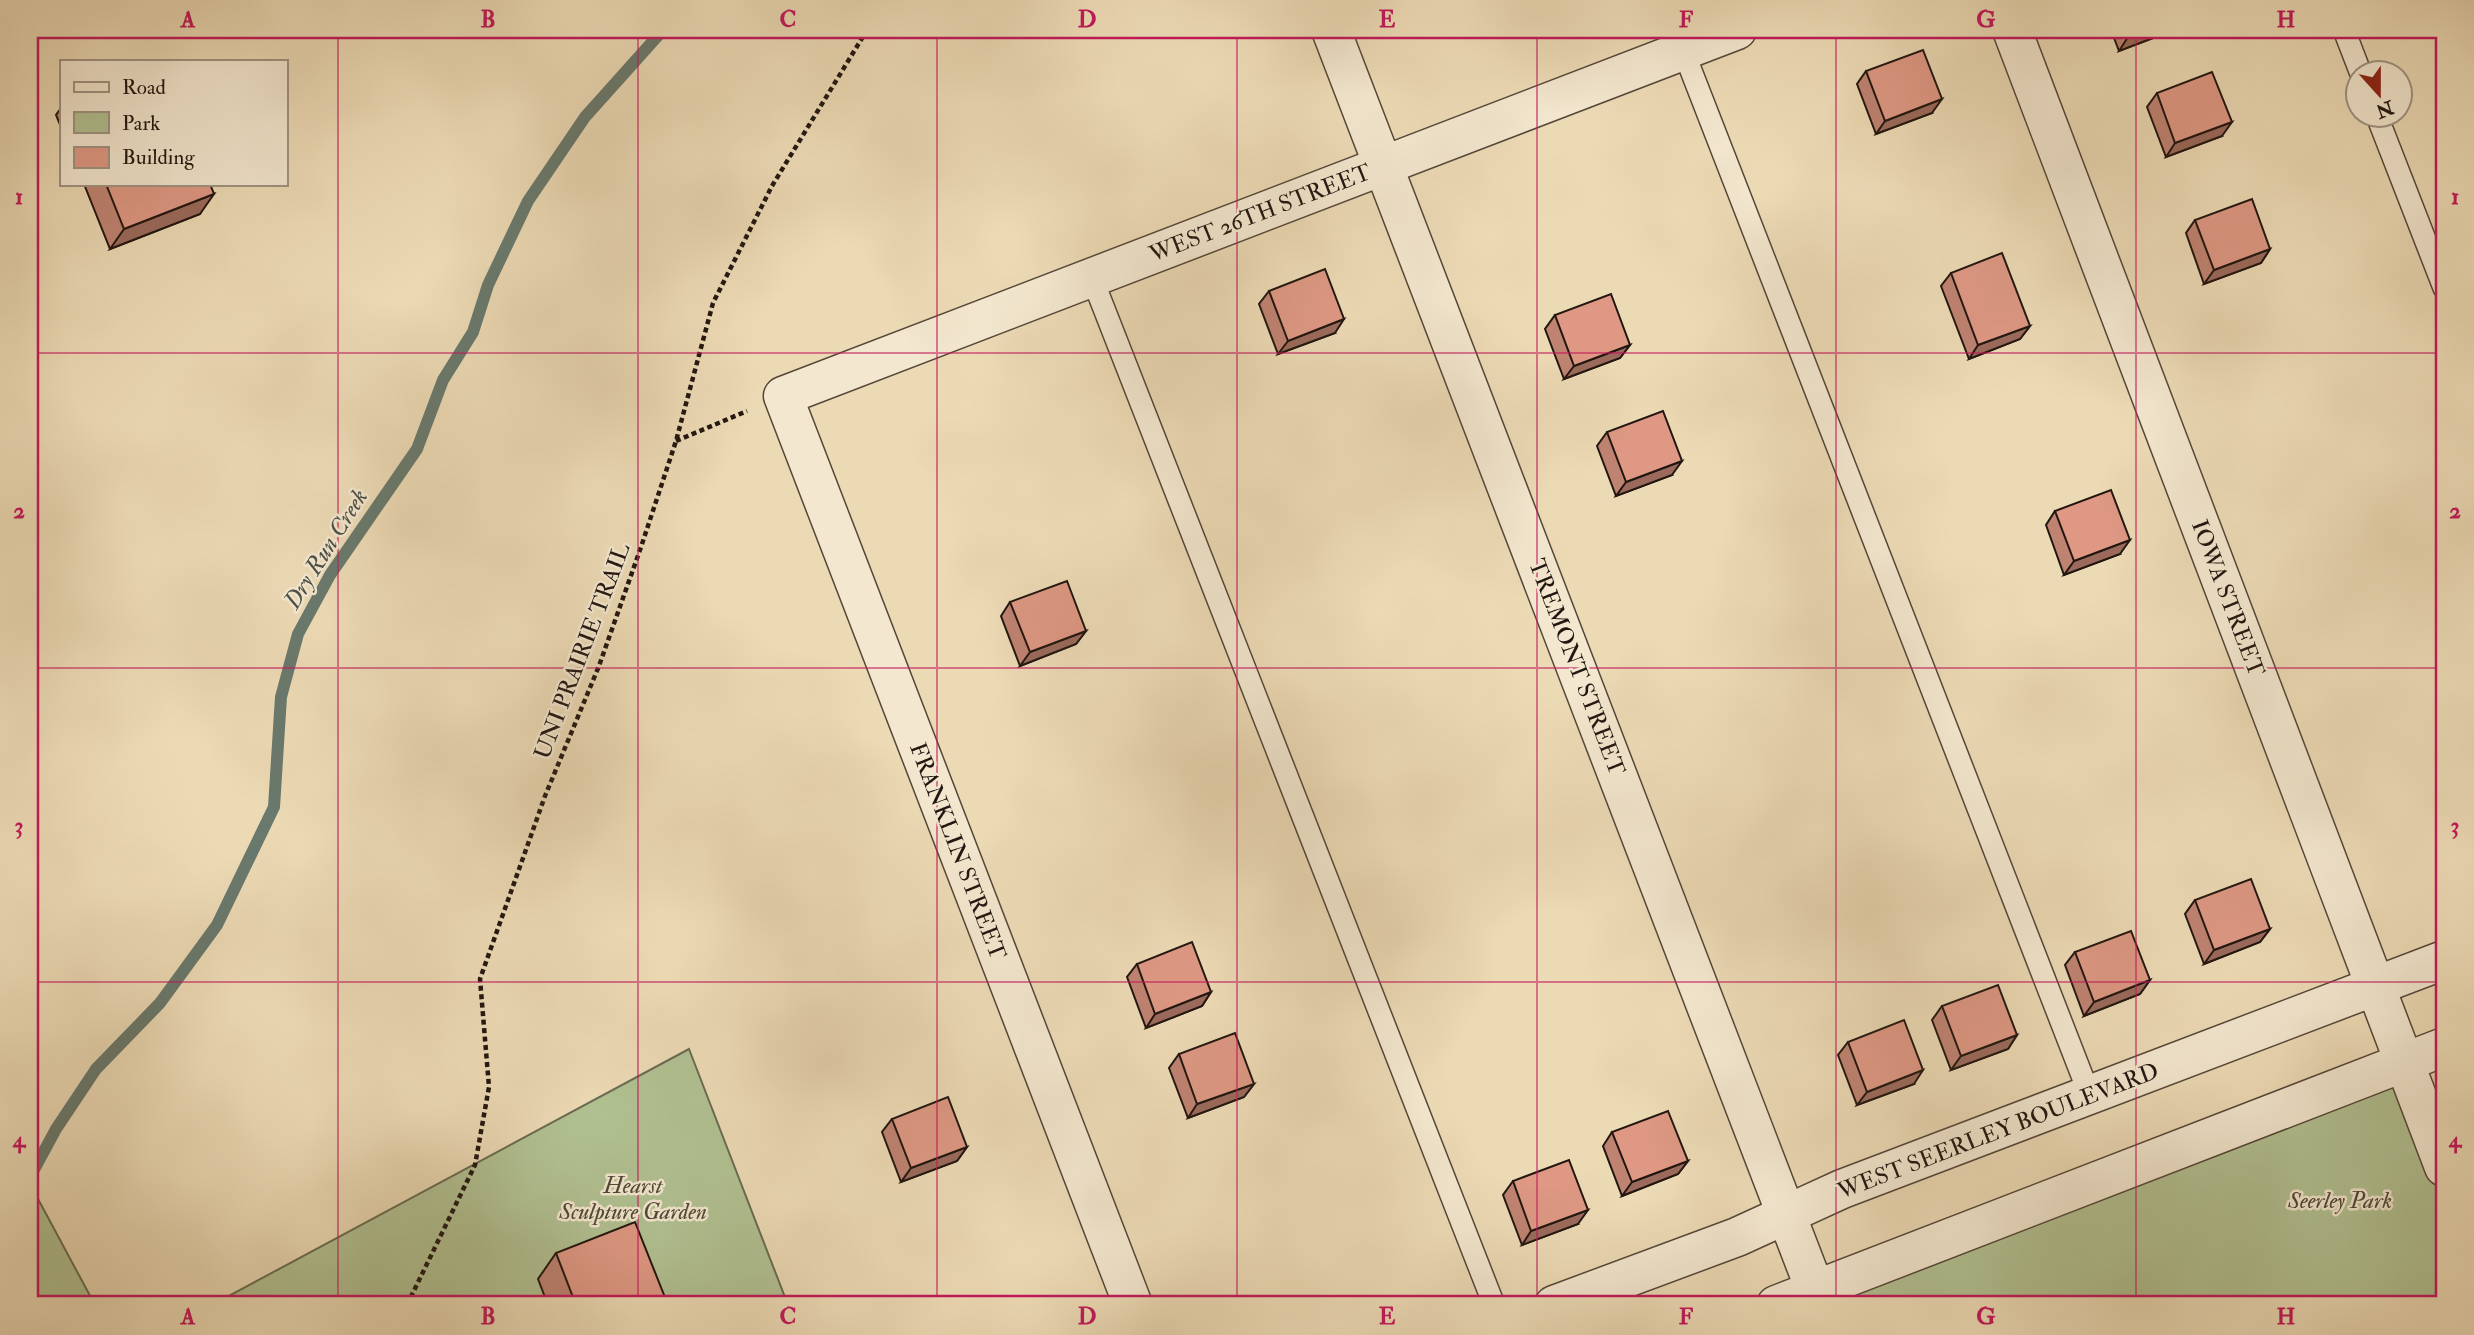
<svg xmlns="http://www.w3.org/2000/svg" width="2474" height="1335" font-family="'IM FELL Double Pica',serif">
<rect width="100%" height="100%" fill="#ecdab5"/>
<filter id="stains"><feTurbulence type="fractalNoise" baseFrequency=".00286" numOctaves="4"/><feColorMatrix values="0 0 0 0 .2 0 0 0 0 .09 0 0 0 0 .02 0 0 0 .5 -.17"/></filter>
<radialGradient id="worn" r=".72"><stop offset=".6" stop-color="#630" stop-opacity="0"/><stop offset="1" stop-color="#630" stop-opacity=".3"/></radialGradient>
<g fill="#b1c192" stroke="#696c51" stroke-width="2">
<polygon points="689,1049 788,1305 212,1305"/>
<polygon points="2405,1062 2444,1167 2444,1305 1822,1305"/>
<polygon points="30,1184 95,1305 30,1305"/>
</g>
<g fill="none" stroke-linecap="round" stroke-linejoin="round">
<polyline stroke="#69796d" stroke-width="12" points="30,1177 56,1129 96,1069 160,1003 217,925 274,807 281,697 298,634 330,575 417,449 443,380 473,332 488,285 528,201 585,117 663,30"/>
<g stroke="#544739" stroke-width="24">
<g id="service">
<polyline points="2344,30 2361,74"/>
<polyline points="1683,50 2090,1096"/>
<polyline points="2377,116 2444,288"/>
<polyline points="1092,278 1494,1305"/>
</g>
</g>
<g stroke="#544739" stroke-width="41">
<g id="minor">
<polyline points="1331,30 1821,1305"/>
<polyline points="2012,30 2444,1167"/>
<polyline points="1133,1305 783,396 1737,30"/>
<polyline points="1554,1305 1737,1237 1842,1189 2444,960"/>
<polyline points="1776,1305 2444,1047"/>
</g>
</g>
<g stroke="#211610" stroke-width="4.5" stroke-dasharray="5 3.5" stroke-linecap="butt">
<polyline points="676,441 747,411"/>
<polyline points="407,1305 475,1165 489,1087 480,979 545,796 599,666 641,547 676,441 713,303 772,186 867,30"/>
</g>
<use href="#service" stroke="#f3e7cf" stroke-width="21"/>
<use href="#minor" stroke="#f3e7cf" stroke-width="38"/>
</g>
<g fill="#bf8372" stroke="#211610" stroke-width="2">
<polygon points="2111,30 2174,30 2119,51"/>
<polygon points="1866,71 1932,113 1876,134 1857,84"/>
<polygon points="2157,93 2222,136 2166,157 2147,107"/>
<polygon points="61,108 61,127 56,115"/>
<polygon points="84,184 210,184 200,214 110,249"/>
<polygon points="2195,220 2270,249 2261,263 2204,284 2186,233"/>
<polygon points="1951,273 2030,326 2020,339 1969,359 1941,286"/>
<polygon points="1269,291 1335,333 1278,354 1259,304"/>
<polygon points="1555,315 1630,345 1620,358 1564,379 1545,329"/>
<polygon points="1607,432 1672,475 1616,496 1597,446"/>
<polygon points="2055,511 2120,554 2064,575 2046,525"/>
<polygon points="1010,602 1086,631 1076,644 1020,666 1001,616"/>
<polygon points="2195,900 2270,929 2260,942 2204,964 2185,914"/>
<polygon points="2075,952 2150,980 2140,994 2084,1016 2065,965"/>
<polygon points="1137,964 1211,992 1202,1006 1146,1028 1127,977"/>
<polygon points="1942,1006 2017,1035 2008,1049 1951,1070 1932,1020"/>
<polygon points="1848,1042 1914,1084 1857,1105 1838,1055"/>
<polygon points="1179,1054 1254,1084 1244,1097 1188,1118 1169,1068"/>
<polygon points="892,1119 967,1147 957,1161 901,1182 882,1132"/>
<polygon points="1612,1132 1688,1161 1678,1174 1622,1196 1603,1146"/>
<polygon points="1513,1181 1578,1224 1522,1245 1503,1195"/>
<polygon points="556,1253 668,1305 548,1305 538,1279"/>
</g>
<g fill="#9b6a5c" stroke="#211610" stroke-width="2">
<polygon points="2148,30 2174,30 2119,51 2128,37"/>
<polygon points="1942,99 1932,113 1876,134 1885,121"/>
<polygon points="2232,122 2222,136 2166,157 2175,143"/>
<polygon points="214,194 200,214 110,249 124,229"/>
<polygon points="2270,249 2261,263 2204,284 2214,270"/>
<polygon points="1344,319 1335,333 1278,354 1288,341"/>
<polygon points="2030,326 2020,339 1969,359 1978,345"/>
<polygon points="1630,345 1620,358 1564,379 1574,366"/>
<polygon points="1682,461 1672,475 1616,496 1626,482"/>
<polygon points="2130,540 2120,554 2064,575 2074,561"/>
<polygon points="1086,631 1076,644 1020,666 1030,652"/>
<polygon points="2270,929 2260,942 2204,964 2214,950"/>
<polygon points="2150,980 2140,994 2084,1016 2094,1002"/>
<polygon points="1211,992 1202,1006 1146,1028 1155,1014"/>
<polygon points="2017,1035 2008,1049 1951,1070 1961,1056"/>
<polygon points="1923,1070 1914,1084 1857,1105 1867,1092"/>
<polygon points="1254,1084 1244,1097 1188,1118 1197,1104"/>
<polygon points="967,1147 957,1161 901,1182 911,1168"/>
<polygon points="1688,1161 1678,1174 1622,1196 1632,1182"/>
<polygon points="1588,1210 1578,1224 1522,1245 1531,1231"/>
</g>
<g fill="#de9884" stroke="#211610" stroke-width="2">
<polygon points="2126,30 2148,30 2128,37"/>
<polygon points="1923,50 1942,99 1885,121 1866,71"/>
<polygon points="2212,72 2232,122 2175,143 2157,93"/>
<polygon points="106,184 210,184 214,194 124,229"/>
<polygon points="2252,199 2270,249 2214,270 2195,220"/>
<polygon points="2002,253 2030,326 1978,345 1951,273"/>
<polygon points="1325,269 1344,319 1288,341 1269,291"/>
<polygon points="1611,294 1630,345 1574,366 1555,315"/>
<polygon points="1663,411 1682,461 1626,482 1607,432"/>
<polygon points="2111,490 2130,540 2074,561 2055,511"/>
<polygon points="1067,581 1086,631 1030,652 1010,602"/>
<polygon points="2251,879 2270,929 2214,950 2195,900"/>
<polygon points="2131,931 2150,980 2094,1002 2075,952"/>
<polygon points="1192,942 1211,992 1155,1014 1137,964"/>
<polygon points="1998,985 2017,1035 1961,1056 1942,1006"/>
<polygon points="1904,1020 1923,1070 1867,1092 1848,1042"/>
<polygon points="1235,1033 1254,1084 1197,1104 1179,1054"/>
<polygon points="948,1097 967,1147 911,1168 892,1119"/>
<polygon points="1668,1111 1688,1161 1632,1182 1612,1132"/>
<polygon points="1569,1160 1588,1210 1531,1231 1513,1181"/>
<polygon points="635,1222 668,1305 576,1305 556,1253"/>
</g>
<path fill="none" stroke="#c2185b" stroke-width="2" stroke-opacity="0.55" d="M338 30V1305M638 30V1305M937 30V1305M1237 30V1305M1537 30V1305M1836 30V1305M2136 30V1305M30 353H2444M30 668H2444M30 982H2444"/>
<g text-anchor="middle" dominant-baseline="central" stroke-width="5" stroke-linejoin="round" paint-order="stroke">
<g font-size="23" fill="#211610" stroke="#f3e7cf">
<text transform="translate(1260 213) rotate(-21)">WEST 26TH STREET</text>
<text transform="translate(2228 598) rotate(69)">IOWA STREET</text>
<text transform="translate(582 651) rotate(-69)">UNI PRAIRIE TRAIL</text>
<text transform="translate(1577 667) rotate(69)">TREMONT STREET</text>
<text transform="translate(958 851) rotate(69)">FRANKLIN STREET</text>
<text transform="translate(1998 1131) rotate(-21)">WEST SEERLEY BOULEVARD</text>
</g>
<g font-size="23" font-style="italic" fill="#4c4937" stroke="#f3e7cf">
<text x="633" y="1185">Hearst<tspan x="633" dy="26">Sculpture Garden</tspan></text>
<text x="2340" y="1200">Seerley Park</text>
</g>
<g font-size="24" font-style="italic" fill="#4b5046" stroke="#f3e7cf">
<text transform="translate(326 549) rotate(-58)">Dry Run Creek</text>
</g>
</g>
<rect width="2474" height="1335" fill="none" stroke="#ecdab5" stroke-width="77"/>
<rect x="60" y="60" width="228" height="126" fill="#f3e7cf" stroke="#9f9383" stroke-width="2"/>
<rect x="74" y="82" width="35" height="10" fill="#f3e7cf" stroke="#9f9383" stroke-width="2"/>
<text x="122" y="94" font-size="21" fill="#211610">Road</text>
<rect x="74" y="112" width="35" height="21" fill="#b1c192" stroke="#9f9383" stroke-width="2"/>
<text x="122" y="130" font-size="21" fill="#211610">Park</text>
<rect x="74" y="147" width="35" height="21" fill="#de9884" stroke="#9f9383" stroke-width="2"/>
<text x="122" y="164" font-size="21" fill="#211610">Building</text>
<g transform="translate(2379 94) rotate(159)"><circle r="33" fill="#f3e7cf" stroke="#9f9383" stroke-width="2"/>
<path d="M0-5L12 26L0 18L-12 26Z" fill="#8f2418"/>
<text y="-10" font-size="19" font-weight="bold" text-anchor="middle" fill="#211610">N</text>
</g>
<rect x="38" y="38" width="2398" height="1258" fill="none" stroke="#c2185b" stroke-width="2.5"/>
<g font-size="23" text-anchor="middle" font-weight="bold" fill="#c2185b">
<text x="188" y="27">A</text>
<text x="488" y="27">B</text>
<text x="788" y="27">C</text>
<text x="1087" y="27">D</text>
<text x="1387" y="27">E</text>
<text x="1686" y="27">F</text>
<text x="1986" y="27">G</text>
<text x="2286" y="27">H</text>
<text x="19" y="204">1</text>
<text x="2455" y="204">1</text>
<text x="19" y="518">2</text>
<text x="2455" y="518">2</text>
<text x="19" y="833">3</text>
<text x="2455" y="833">3</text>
<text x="19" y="1147">4</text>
<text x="2455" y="1147">4</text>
<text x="188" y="1324">A</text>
<text x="488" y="1324">B</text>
<text x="788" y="1324">C</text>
<text x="1087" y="1324">D</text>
<text x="1387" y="1324">E</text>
<text x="1686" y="1324">F</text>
<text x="1986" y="1324">G</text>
<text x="2286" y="1324">H</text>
</g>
<rect width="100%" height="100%" filter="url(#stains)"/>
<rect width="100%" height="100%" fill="url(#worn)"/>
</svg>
